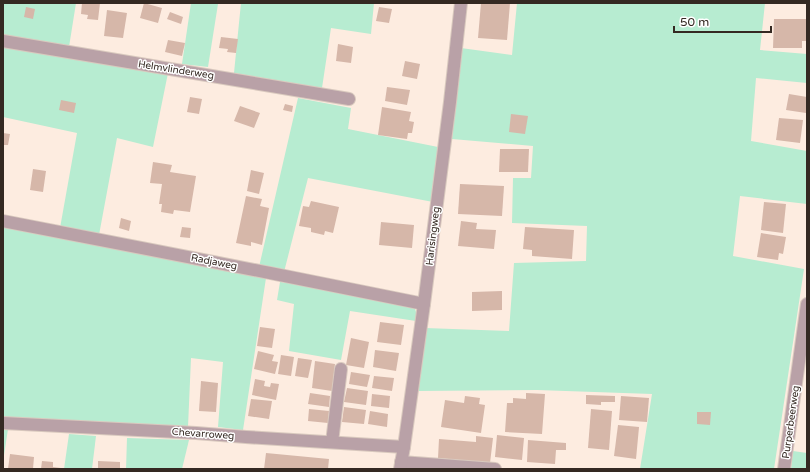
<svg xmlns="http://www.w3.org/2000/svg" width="810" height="472" font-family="'Varela Round',sans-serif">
<rect width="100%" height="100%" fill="#fdece0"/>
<g fill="#b7ecd1">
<polygon points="3,3 76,3 69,47 3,36"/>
<polygon points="191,3 211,3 218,4 208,67 182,64"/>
<polygon points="241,3 374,3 371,34 331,28 322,88 234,73"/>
<polygon points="517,3 765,3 760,50 807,54 807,83 756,78 751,141 807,151 807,204 740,196 733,256 804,269 774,469 640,469 652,394 537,390 417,391 425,328 509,331 514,263 586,261 587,226 512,223 513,178 531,178 533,146 452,139 461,48 512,55"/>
<polygon points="3,47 168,73 153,147 117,138 99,235 60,228 77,133 3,117"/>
<polygon points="298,98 351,108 348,129 438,147 433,202 308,178 284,272 259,267"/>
<polygon points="3,226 266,278 243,430 218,427 223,362 191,358 188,427 3,417"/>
<polygon points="280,282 311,286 414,306 416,312 416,321 350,311 341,360 289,351 294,304 277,300"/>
<polygon points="3,428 8,429 3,462"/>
<polygon points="69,434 96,436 92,469 64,469"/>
<polygon points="127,438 189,440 182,469 126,469"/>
<polygon points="793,451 807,453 807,469 791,469"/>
</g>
<g fill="#d6b7a9">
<polygon points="82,3 100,3 98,20 87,19 88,15 81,14"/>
<polygon points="144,3 162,8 158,23 140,18"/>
<polygon points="481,3 510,3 507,40 478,38"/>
<polygon points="26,7 35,9 33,19 24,17"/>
<polygon points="379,7 392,9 389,23 376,21"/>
<polygon points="107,10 127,13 123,38 104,36"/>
<polygon points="170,12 183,17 181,24 167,19"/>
<polygon points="774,19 807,19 806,41 802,41 802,48 773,48"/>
<polygon points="221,37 238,39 236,53 227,52 228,49 219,48"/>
<polygon points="168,40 185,43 182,56 165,52"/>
<polygon points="338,44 353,47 351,63 336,61"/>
<polygon points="405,61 420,64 417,79 402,76"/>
<polygon points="387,87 410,90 407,105 385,101"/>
<polygon points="789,94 807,97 806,113 786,110"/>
<polygon points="190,97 202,99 199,114 187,112"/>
<polygon points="61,100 76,103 74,113 59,110"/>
<polygon points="285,104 293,106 292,112 283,110"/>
<polygon points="240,106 260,113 254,128 234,121"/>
<polygon points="382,107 411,112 409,121 414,122 412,133 408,133 407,139 378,135"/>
<polygon points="511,114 528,116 525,134 509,132"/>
<polygon points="779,118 803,120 800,143 776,140"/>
<polygon points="3,133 10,134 8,145 3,145"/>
<polygon points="500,149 529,149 528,172 499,172"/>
<polygon points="153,162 172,165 170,172 196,176 190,212 174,210 173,214 161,212 162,204 159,204 162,184 150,183"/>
<polygon points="33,169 46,171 43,192 30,190"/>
<polygon points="251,170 264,173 259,194 247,191"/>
<polygon points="460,184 504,186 502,216 458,214"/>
<polygon points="246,196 262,199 260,206 269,208 262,245 251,242 251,246 236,243"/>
<polygon points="311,201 339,207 333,233 325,231 324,235 311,232 311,228 299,226 303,206 309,207"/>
<polygon points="764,202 786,204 783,233 761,230"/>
<polygon points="121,218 131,221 129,231 119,228"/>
<polygon points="461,221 477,223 476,229 496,230 494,249 458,246"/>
<polygon points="381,222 414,225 412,248 379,245"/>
<polygon points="182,227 191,228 190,238 180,237"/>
<polygon points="525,227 574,230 572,259 532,256 532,250 523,249"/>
<polygon points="761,233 786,237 783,254 779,253 778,260 757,257"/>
<polygon points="502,291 502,310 472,311 472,292"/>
<polygon points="380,322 404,325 401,345 377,342"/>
<polygon points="260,327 275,329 272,348 257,346"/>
<polygon points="351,338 369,342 364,368 346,365"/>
<polygon points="375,350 399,353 396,371 373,367"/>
<polygon points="258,351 274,355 272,361 278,362 275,374 254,369"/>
<polygon points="281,355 294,357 291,376 278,374"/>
<polygon points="298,358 312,360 308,378 295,376"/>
<polygon points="315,361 335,364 332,391 312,388"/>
<polygon points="351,372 370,375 367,387 349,384"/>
<polygon points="374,376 394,378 392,391 372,388"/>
<polygon points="255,379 265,381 264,386 270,387 271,383 279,384 276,400 252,395"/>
<polygon points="201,381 218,383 216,412 199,411"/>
<polygon points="347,388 368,391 366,405 344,402"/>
<polygon points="310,393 330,396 329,407 308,404"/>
<polygon points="526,393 545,394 542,434 505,432 507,403 513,403 513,398 526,399"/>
<polygon points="372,394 390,396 389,408 371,406"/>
<polygon points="586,395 615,396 615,402 601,402 601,405 586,404"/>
<polygon points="465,396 480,398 479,404 485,405 481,433 441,427 445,400 464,403"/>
<polygon points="621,396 649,398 647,422 619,420"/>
<polygon points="251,399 272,401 269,419 248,416"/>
<polygon points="344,407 366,410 364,424 342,422"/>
<polygon points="309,409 329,411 328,423 308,421"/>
<polygon points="591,409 612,411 609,450 588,448"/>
<polygon points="370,411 388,414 387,427 368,424"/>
<polygon points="697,412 711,412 710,425 697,424"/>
<polygon points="618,425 639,427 636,459 614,456"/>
<polygon points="497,435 524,438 522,460 495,457"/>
<polygon points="476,436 493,438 490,463 438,458 439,439 476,442"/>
<polygon points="528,440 566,443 566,450 556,450 555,464 527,462"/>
<polygon points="266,453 329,459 328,469 264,469"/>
<polygon points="10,454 34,457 33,469 8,469"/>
<polygon points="42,461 53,462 53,467 61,468 61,469 41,469"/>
<polygon points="98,461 120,462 120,469 98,469"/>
</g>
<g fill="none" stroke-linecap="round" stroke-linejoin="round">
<g stroke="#d9c9be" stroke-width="14">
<g id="minor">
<polyline points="3,41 349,99"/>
<polyline points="3,221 270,273 424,304"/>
<polyline points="3,423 196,433 246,437 404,447"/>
<polyline points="332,442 341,369"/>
<polyline points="401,462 495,469"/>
<polyline points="400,469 404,447 424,304 450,102 461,3"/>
<polyline points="784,469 807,304"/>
</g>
</g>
<use href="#minor" stroke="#b9a1a7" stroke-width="12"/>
</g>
<g text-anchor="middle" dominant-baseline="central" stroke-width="3" stroke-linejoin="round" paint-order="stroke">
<g font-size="10" fill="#342922" stroke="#fff">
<text transform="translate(176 70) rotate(9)">Helmvlinderweg</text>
<text transform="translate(433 236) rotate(-83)">Harisingweg</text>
<text transform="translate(214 262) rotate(11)">Radjaweg</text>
<text transform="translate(791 422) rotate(-82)">Purperbeerweg</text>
<text transform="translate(203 434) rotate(4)">Chevarroweg</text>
</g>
</g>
<rect width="810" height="472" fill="none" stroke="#342922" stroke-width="8"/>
<path d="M674 26v6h97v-6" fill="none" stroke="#342922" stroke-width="2"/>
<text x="680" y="26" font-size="12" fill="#342922" stroke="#ffffff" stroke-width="3" paint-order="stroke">50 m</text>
</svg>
